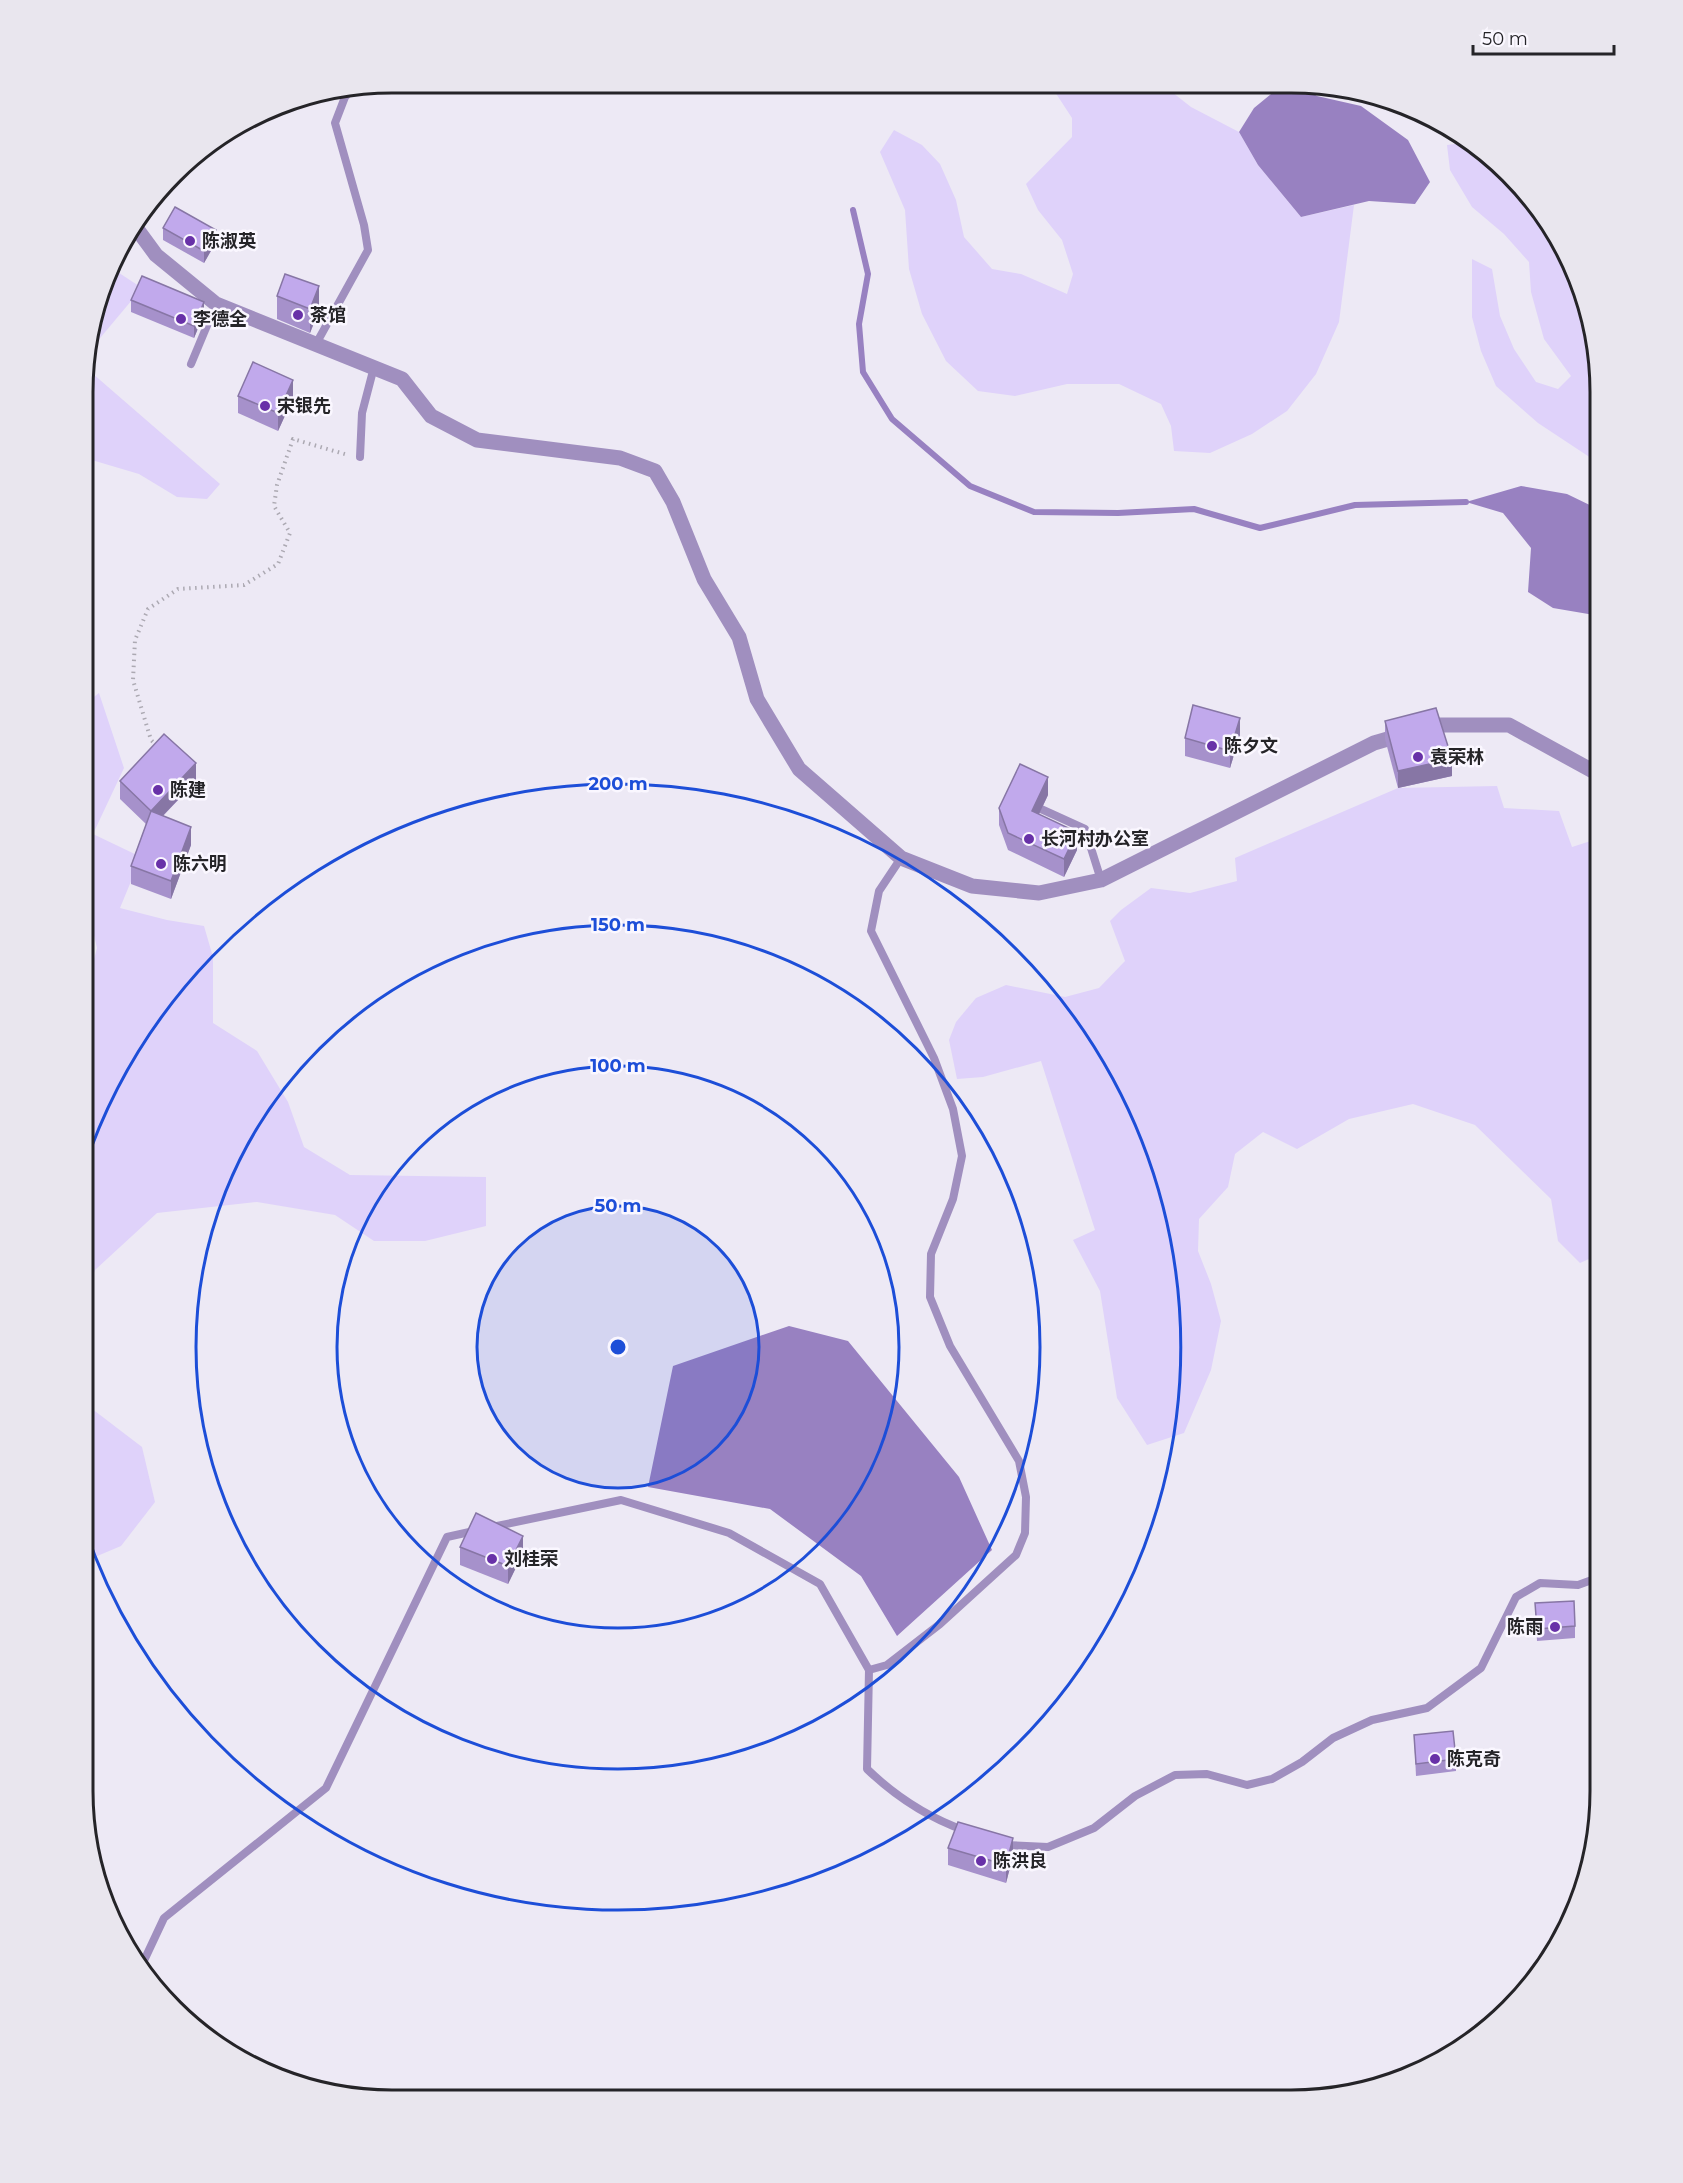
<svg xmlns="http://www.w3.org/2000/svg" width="1683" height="2183" font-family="Montserrat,'Noto Sans SC',sans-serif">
<rect width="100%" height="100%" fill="#ede9f5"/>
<g fill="#dfd2fa">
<polygon points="1055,84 1163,85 1191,107 1239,132 1258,165 1301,217 1354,205 1339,322 1316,374 1287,411 1252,434 1210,453 1174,451 1171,426 1161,404 1119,384 1067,384 1015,396 978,391 946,361 922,314 909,269 905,210 880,152 894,130 922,145 940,164 956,200 964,237 992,269 1021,274 1067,294 1073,274 1062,240 1038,210 1026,184 1072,137 1072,118 1055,92"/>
<polygon points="1471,142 1524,188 1568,255 1590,313 1600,392 1600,464 1538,423 1496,386 1481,351 1472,317 1472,259 1492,269 1500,316 1514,349 1536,382 1558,389 1571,376 1544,339 1531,292 1529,262 1504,234 1472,207 1450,170 1447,145"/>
<polygon points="113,269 142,288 85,356 85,352"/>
<polygon points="85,367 220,484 207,499 177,497 139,474 85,458"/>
<polygon points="99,693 124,768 93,834 141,857 120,908 167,920 204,926 213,957 213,1023 257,1051 288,1102 304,1147 350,1175 486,1177 486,1226 425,1241 374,1241 335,1215 257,1202 157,1213 95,1270 83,1302 84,969 90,974 97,948 84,893 85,704"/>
<polygon points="1497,786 1504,808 1559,811 1572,847 1600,838 1600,1254 1580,1263 1558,1241 1551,1199 1475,1125 1413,1104 1349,1119 1297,1149 1263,1132 1235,1154 1228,1187 1199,1219 1198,1251 1211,1284 1221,1321 1211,1370 1184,1433 1147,1445 1117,1398 1100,1291 1073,1240 1095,1230 1041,1061 983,1077 957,1079 949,1040 956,1022 976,998 1006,985 1065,997 1099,988 1125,961 1110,921 1121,910 1151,888 1190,893 1237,881 1235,858 1398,788"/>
<polygon points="83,1402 142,1447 155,1502 121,1546 83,1562"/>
</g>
<g fill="#9881c1">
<polygon points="1282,85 1297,85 1317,96 1361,106 1408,140 1430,182 1415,204 1369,201 1301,217 1258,165 1239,132 1254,108"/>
<polygon points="1521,486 1567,494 1600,510 1600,616 1553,608 1528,592 1531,548 1503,513 1466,502"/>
<polygon points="789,1326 848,1341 959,1477 992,1550 897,1636 861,1576 770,1509 648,1487 673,1366"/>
</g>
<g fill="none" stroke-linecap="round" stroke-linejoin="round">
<polyline stroke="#9881c1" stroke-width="6" points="853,210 868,274 859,324 863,372 892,419 970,486 1034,512 1118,513 1194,509 1260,528 1355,505 1466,502"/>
<polyline stroke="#aca9b2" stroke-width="4" stroke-dasharray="1.5 4.5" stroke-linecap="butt" points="157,746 151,740 133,680 135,640 148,609 178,589 244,585 278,564 290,533 274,506 277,485 293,439 348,455"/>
<g stroke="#a08fbf" stroke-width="8">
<polyline points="316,344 368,250 364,225 335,123 345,97 352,89"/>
<polyline points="191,364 216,304"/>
<polyline points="360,457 362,413 374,367"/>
<polyline points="1041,809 1085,829 1101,880"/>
<path d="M901 858 879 891 871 931 934 1058 953 1109 962 1156 953 1199 931 1254 930 1297 950 1346 1019 1461 1026 1497 1025 1533 1016 1555 940 1624 887 1665 869 1670 867 1769C895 1796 929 1818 966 1831"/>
<polyline points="492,1527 621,1500 729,1533 820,1584 869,1670"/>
<polyline points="1005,1845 1048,1847 1094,1828 1135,1796 1175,1775 1207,1774 1247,1785 1272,1779 1302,1762 1333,1738 1372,1720 1427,1708 1481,1668 1516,1597 1540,1583 1578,1585 1600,1577"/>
<polyline points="141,1967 164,1918 326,1788 447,1537 474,1531"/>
</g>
<polyline stroke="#a08fbf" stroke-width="15" points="134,225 156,255 216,304 402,379 431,416 477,440 620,458 655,471 673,502 704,579 739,637 757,699 799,769 901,858 972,886 1039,893 1101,880 1374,743 1436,725 1509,725 1600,775"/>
</g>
<g fill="#a691cb">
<polygon points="163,228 216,242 204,263 163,240"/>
<polygon points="277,296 319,310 310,333 277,319"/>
<polygon points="131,300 204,314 194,338 131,312"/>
<polygon points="238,396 293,398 278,431 238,413"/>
<polygon points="1385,721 1452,776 1398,788 1385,739"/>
<polygon points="1240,735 1230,768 1185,756 1185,738"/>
<polygon points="120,781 196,781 163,816 191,845 171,899 131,884 131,866 146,824 120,799"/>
<polygon points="1048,795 1039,814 1077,850 1064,877 1008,850 999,825 999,808"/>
<polygon points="460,1547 523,1553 508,1584 460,1565"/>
<polygon points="1535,1603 1575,1626 1575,1638 1537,1641"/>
<polygon points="1414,1735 1456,1759 1456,1771 1416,1776"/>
<polygon points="948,1848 1013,1856 1006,1883 948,1865"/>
</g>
<g fill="#8776a5">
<polygon points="216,230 216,242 204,263 204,251"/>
<polygon points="319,286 319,310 310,333 310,309"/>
<polygon points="204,302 204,314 194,338 194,326"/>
<polygon points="293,380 293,398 278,431 278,413"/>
<polygon points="1240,718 1240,735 1230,768 1230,751"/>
<polygon points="1452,759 1452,776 1398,788 1398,771"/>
<polygon points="196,763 196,781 151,828 151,811"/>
<polygon points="1048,777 1048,795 1032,829 1032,811"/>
<polygon points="191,827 191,845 171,899 171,881"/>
<polygon points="1077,832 1077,850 1064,877 1064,859"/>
<polygon points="523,1536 523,1553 508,1584 508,1566"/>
<polygon points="1013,1838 1013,1856 1006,1883 1006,1865"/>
</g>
<g fill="#c1a9ec" stroke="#8776a5" stroke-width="1.5">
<polygon points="175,207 216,230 204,251 163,228"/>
<polygon points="285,274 319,286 310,309 277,296"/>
<polygon points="142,276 204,302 194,326 131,300"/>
<polygon points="253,362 293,380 278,413 238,396"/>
<polygon points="1193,705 1240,718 1230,751 1185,738"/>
<polygon points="1436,708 1452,759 1398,771 1385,721"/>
<polygon points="164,734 196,763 151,811 120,781"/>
<polygon points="1020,764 1048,777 1032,811 1077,832 1064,859 1008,833 999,808"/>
<polygon points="151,811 191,827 171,881 131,866"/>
<polygon points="476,1513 523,1536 508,1566 460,1547"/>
<polygon points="1574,1601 1575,1626 1537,1629 1535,1603"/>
<polygon points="1453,1731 1456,1759 1416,1764 1414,1735"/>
<polygon points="958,1822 1013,1838 1006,1865 948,1848"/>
</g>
<circle cx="618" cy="1347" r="141" fill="#1d4ed8" fill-opacity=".12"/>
<g fill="none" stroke="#1d4ed8" stroke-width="3">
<circle cx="618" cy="1347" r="141"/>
<circle cx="618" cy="1347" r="281"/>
<circle cx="618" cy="1347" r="422"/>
<path d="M84 1168A563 563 0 1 1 84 1526"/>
</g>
<g fill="#6831a8" stroke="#faf7ff" stroke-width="2">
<circle cx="190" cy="241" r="6"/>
<circle cx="298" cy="315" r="6"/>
<circle cx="181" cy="319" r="6"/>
<circle cx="265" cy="406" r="6"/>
<circle cx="1212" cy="746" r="6"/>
<circle cx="1418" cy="757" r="6"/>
<circle cx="158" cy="790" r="6"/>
<circle cx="1029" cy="839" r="6"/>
<circle cx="161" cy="864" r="6"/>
<circle cx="492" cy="1559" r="6"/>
<circle cx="1555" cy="1627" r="6"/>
<circle cx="1435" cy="1759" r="6"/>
<circle cx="981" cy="1861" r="6"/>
</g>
<g text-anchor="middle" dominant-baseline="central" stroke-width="5" stroke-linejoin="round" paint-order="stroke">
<g font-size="18" font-weight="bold" fill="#252428" stroke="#faf7ff" text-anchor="start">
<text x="202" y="241">陈淑英</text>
<text x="310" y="315">茶馆</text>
<text x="193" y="319">李德全</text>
<text x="277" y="406">宋银先</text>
<text x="1224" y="746">陈夕文</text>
<text x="1430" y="757">袁荣林</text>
<text x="170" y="790">陈建</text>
<text x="1041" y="839">长河村办公室</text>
<text x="173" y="864">陈六明</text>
<text x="504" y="1559">刘桂荣</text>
<text x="1543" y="1627" text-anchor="end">陈雨</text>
<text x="1447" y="1759">陈克奇</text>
<text x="993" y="1861">陈洪良</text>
</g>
</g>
<path d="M0 0H1683V2183H0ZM392 93H1291A299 299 0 0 1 1590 392V1791A299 299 0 0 1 1291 2090H392A299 299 0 0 1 93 1791V392A299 299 0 0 1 392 93Z" fill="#e9e6ee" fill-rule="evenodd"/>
<path fill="none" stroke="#252428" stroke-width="3" d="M392 93H1291A299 299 0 0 1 1590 392V1791A299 299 0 0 1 1291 2090H392A299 299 0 0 1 93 1791V392A299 299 0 0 1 392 93Z"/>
<circle cx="618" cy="1347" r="9" fill="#1d4ed8" stroke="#faf7ff" stroke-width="3"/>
<g font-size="18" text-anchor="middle" font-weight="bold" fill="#1d4ed8" stroke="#faf7ff" stroke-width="5" stroke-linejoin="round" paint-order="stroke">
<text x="618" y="790">200 m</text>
<text x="618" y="931">150 m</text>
<text x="618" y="1072">100 m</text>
<text x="618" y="1212">50 m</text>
</g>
<path d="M1473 45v9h141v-9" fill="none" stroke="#252428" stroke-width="3"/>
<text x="1482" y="45" font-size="18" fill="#252428" stroke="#faf7ff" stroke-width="4.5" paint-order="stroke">50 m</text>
</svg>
